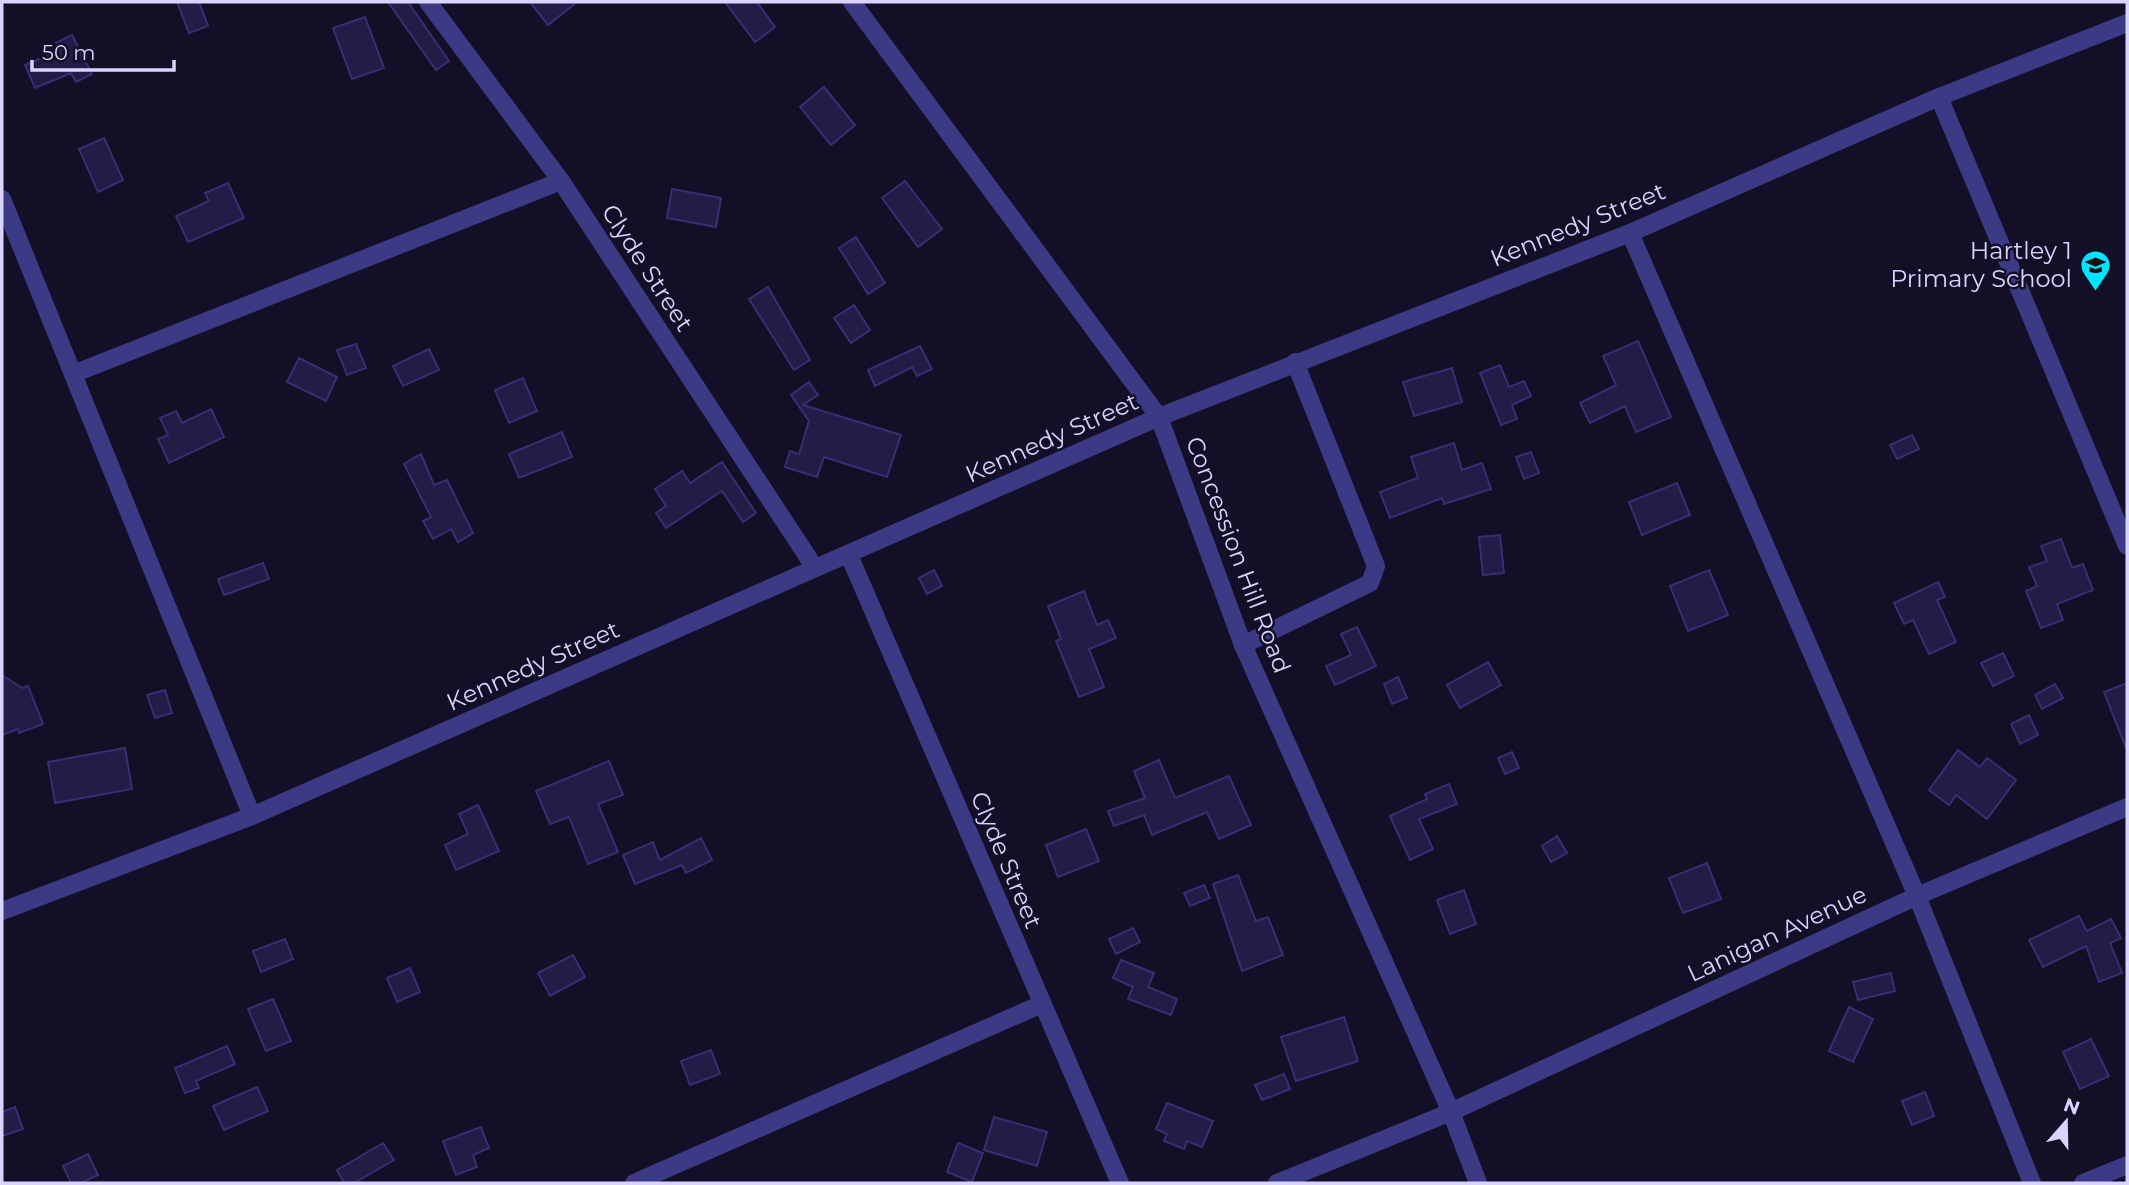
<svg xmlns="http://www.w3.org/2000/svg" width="2129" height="1185" font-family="Montserrat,sans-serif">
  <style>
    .building { fill: #241b47; stroke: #3b2d73; stroke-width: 2 }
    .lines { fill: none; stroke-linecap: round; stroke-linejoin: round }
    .minor { stroke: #3d3a85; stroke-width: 18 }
    .labels { text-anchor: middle; stroke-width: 5; stroke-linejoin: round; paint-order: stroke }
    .street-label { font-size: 24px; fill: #d9d4ff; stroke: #130f26 }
    .poi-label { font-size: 24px; fill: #d9d4ff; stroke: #130f26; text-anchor: end }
  </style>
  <rect width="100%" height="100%" fill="#130f26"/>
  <g class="building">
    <path d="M177,2H199L208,26L189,33Z"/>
    <path d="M388,2H408L449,61L436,70Z"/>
    <path d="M530,2H577L548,25Z"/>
    <path d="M725,2H757L775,27L755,42Z"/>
    <path d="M365,17L384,68L352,79L333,28Z"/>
    <path d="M72,35L92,74L76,82L71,73L35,88L25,65L60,50L56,43Z"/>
    <path d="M824,87L855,125L831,145L800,107Z"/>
    <path d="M104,138L123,180L98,192L79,149Z"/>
    <path d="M905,181L942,229L918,247L882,198Z"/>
    <path d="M228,183L244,218L188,242L176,216L209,201L205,193Z"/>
    <path d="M672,189L721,198L716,227L667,218Z"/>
    <path d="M856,237L885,283L868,294L839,248Z"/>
    <path d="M768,287L810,360L794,370L749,299Z"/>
    <path d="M854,305L870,330L851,343L834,318Z"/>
    <path d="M1638,341L1671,417L1636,432L1625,406L1590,423L1580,403L1616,385L1603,356Z"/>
    <path d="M356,344L366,368L347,375L337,350Z"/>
    <path d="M920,346L932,369L917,376L912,367L875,386L868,370Z"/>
    <path d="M429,349L439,370L403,386L393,366Z"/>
    <path d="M299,358L337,377L326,401L287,382Z"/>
    <path d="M1500,365L1509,387L1524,381L1531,396L1512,405L1517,419L1501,425L1480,373Z"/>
    <path d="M1452,368L1462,402L1414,416L1403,382Z"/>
    <path d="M523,378L537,411L509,423L495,390Z"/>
    <path d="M809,382L818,395L803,405L901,435L887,477L824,457L817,477L785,467L790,451L799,454L809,421L791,395Z"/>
    <path d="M211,409L224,437L169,463L158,439L168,435L160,418L176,411L182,423Z"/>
    <path d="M562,432L572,457L519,478L509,454Z"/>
    <path d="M1912,435L1919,449L1897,459L1890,445Z"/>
    <path d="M1454,443L1462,470L1482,463L1491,489L1444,504L1442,498L1390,518L1380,492L1418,478L1411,457Z"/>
    <path d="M1531,452L1539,473L1524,479L1516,457Z"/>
    <path d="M421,454L434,485L447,480L473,533L458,542L451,529L433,539L423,521L431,517L404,464Z"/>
    <path d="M722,462L756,513L743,522L722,491L666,528L656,513L666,506L655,489L682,471L690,483Z"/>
    <path d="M1677,483L1690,515L1642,535L1629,502Z"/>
    <path d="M1500,535L1504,573L1483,575L1479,537Z"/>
    <path d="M2061,539L2072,568L2083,564L2093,590L2057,604L2063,620L2041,628L2026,591L2037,586L2029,567L2047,561L2041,546Z"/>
    <path d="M263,563L269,579L224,595L218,579Z"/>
    <path d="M934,570L942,586L927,594L919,578Z"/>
    <path d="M1709,570L1728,615L1688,631L1670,586Z"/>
    <path d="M1938,582L1945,597L1937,600L1956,642L1929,654L1913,620L1904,624L1894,603Z"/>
    <path d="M1084,591L1097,625L1108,620L1116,638L1089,649L1104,687L1079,697L1056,641L1061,639L1048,606Z"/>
    <path d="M1357,627L1376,666L1335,685L1326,666L1351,655L1341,634Z"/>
    <path d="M2003,653L2014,676L1993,686L1981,663Z"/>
    <path d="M1488,662L1501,685L1460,708L1447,685Z"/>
    <path d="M2,675L22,688L28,686L43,724L19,733L18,729L2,735Z"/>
    <path d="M1398,677L1407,698L1392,704L1384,684Z"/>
    <path d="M2127,683V748H2126L2104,692Z"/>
    <path d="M2055,684L2063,698L2042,709L2035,695Z"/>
    <path d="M165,690L172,713L155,718L147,695Z"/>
    <path d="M2029,715L2038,735L2020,744L2011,724Z"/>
    <path d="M125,748L132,789L55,803L48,762Z"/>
    <path d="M1958,750L1980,767L1987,758L2016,780L1987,819L1956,795L1949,805L1929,790Z"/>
    <path d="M1512,752L1519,768L1505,774L1498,758Z"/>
    <path d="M1159,760L1175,798L1229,776L1251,825L1219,839L1207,812L1152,835L1144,815L1114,826L1108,811L1145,798L1134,771Z"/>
    <path d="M609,761L623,795L598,804L618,852L588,864L569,817L550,824L536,791Z"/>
    <path d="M1449,784L1457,804L1419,819L1433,849L1410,860L1390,816L1427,799L1425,794Z"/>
    <path d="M478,805L499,851L456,870L445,845L468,834L459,814Z"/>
    <path d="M1086,829L1099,861L1058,877L1046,845Z"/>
    <path d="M1557,836L1567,853L1551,862L1542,846Z"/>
    <path d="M701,838L712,860L686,873L682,865L635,884L623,855L653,842L660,860Z"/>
    <path d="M1707,863L1721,899L1683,913L1669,878Z"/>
    <path d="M1238,875L1256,921L1268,917L1283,955L1242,971L1213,884Z"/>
    <path d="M1204,885L1210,898L1190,906L1184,893Z"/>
    <path d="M1464,890L1476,924L1450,934L1437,900Z"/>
    <path d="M2079,916L2087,931L2111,919L2121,938L2110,943L2122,973L2099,982L2086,946L2043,967L2029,940Z"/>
    <path d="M1133,928L1140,942L1116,954L1109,939Z"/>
    <path d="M285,939L293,959L261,972L253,951Z"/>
    <path d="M573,955L585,977L550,996L538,973Z"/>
    <path d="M1121,960L1154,973L1148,987L1177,999L1171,1015L1128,999L1133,987L1113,978Z"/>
    <path d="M410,968L420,992L397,1002L387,978Z"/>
    <path d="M1891,973L1895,991L1858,1000L1853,982Z"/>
    <path d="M273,999L291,1041L266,1051L248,1009Z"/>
    <path d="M1849,1007L1873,1019L1853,1062L1829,1051Z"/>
    <path d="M1344,1017L1358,1061L1296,1081L1281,1037Z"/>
    <path d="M2091,1039L2109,1076L2080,1089L2063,1052Z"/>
    <path d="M227,1046L235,1064L196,1081L199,1088L185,1093L175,1068Z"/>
    <path d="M711,1050L720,1074L690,1085L681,1061Z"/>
    <path d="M1284,1074L1290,1089L1262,1100L1255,1085Z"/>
    <path d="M257,1087L268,1111L224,1130L213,1106Z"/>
    <path d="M1925,1092L1934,1116L1912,1125L1902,1101Z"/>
    <path d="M1167,1103L1213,1121L1202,1147L1187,1141L1184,1149L1164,1141L1167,1134L1156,1129Z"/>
    <path d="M15,1107L23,1129L2,1136V1112Z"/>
    <path d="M994,1117L1047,1132L1037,1166L984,1150Z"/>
    <path d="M481,1127L489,1148L473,1155L477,1167L456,1175L443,1141Z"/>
    <path d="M383,1143L394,1160L354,1183H344L337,1170Z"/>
    <path d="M958,1143L983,1153L972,1182L947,1172Z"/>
    <path d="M88,1154L98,1175L81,1183H71L63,1166Z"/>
  </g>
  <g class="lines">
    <g class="minor">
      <path d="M428,2L561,181L815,568"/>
      <path d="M852,2L1159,417L1243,645L1451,1112L1478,1183"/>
      <path d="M1939,97L2127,546"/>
      <path d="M2,199L252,816"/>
      <path d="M1630,233L1917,896L2032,1183"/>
      <path d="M73,374L561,181"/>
      <path d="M849,555L1120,1183"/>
      <path d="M1243,645L1370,583L1376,566L1295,362"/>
      <path d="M2,911L252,816L1159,417L1630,233L1939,97L2127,23"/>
      <path d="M634,1183L1042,1004"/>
      <path d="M1277,1183L1451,1112L1917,896L2127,807"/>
      <path d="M2083,1183L2127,1165"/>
    </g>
  </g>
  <defs>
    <symbol id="school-pin" viewBox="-11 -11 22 30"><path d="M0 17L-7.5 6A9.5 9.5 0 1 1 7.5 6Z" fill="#00e5ff" stroke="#130f26"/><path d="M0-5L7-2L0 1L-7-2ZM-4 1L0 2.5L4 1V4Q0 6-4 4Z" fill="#111"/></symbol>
  </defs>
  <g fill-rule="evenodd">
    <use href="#school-pin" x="2078" y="248" width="35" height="47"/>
  </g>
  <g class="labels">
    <g class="street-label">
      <text transform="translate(1578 225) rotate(-22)" y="8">Kennedy Street</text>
      <text transform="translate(647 268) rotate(57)" y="8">Clyde Street</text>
      <text transform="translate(1052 438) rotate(-24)" y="8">Kennedy Street</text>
      <text transform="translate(1238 555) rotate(69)" y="8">Concession Hill Road</text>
      <text transform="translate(533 666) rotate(-24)" y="8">Kennedy Street</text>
      <text transform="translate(1006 860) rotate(67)" y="8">Clyde Street</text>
      <text transform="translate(1777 934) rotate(-25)" y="8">Lanigan Avenue</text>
    </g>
    <g class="poi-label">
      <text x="2072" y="259">Hartley 1<tspan x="2072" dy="28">Primary School</tspan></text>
    </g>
  </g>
  <rect width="2129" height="1185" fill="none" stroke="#d9d4ff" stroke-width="7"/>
  <g transform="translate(2066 1122) rotate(20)" stroke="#130f26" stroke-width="5" paint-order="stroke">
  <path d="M0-5L12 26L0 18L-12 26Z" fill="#d9d4ff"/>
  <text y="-10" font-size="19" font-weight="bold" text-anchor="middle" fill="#d9d4ff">N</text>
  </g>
  <path d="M32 60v10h142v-10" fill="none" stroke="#d9d4ff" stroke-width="3.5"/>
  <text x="42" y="60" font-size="21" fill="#d9d4ff" stroke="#130f26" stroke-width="5" paint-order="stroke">50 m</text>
</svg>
